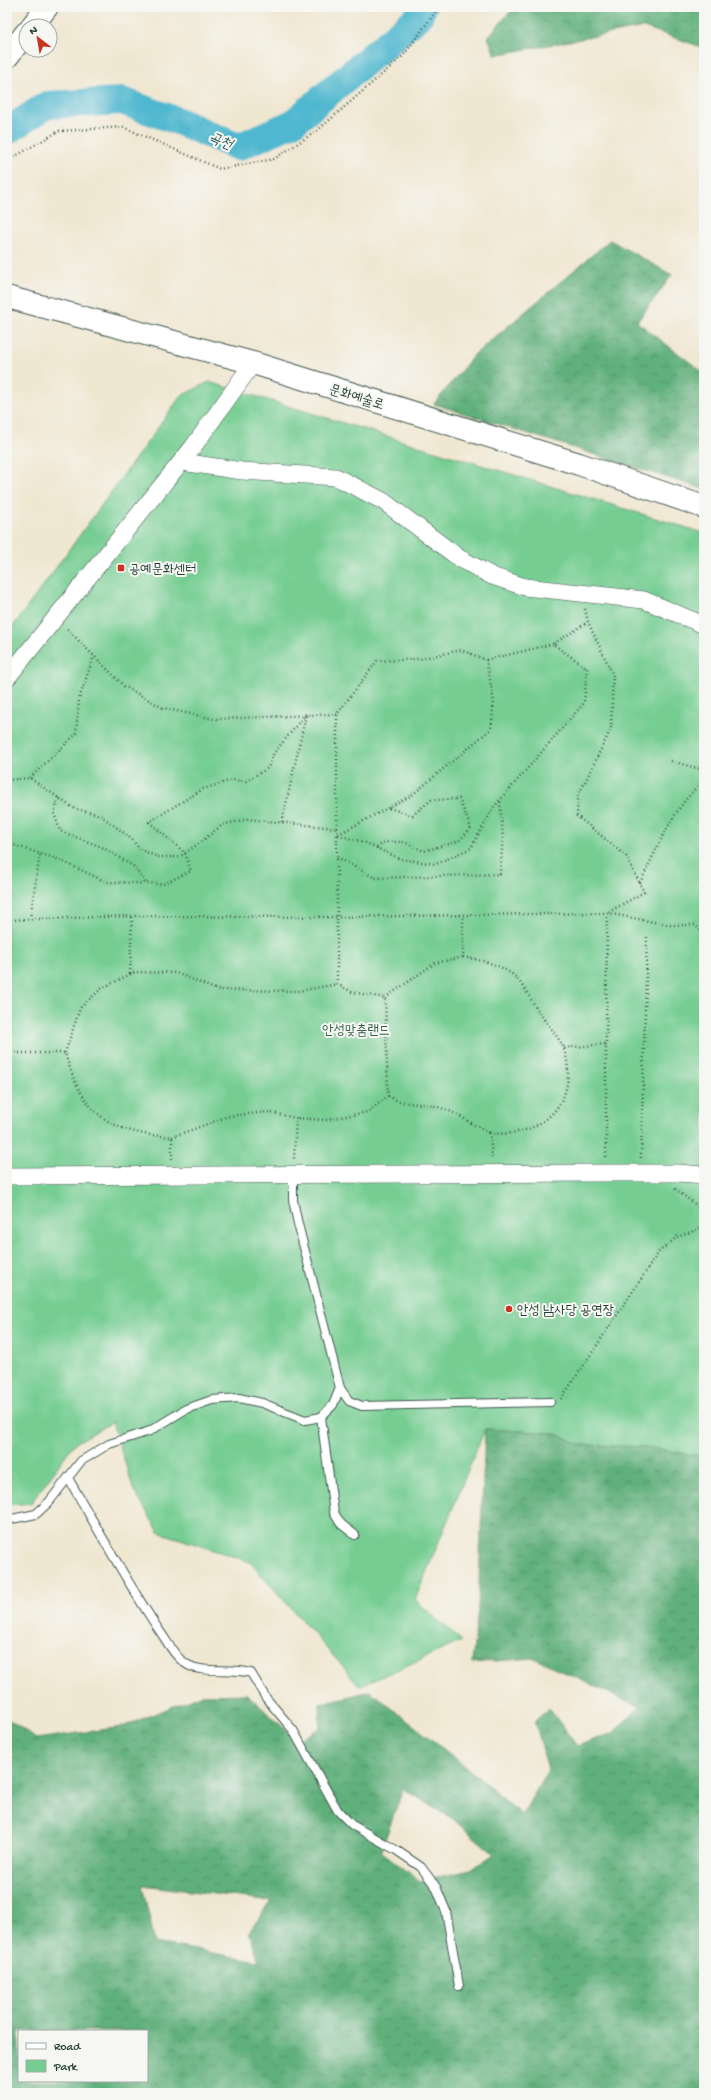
<svg xmlns="http://www.w3.org/2000/svg" width="711" height="2100" font-family="'Gochi Hand','Poor Story',sans-serif">
  <style>
    .green { fill: #75cd92; stroke: #4a8563 }
    .forest { fill: url(#forest-crowns); stroke: #407658; fill-rule: evenodd }
    .lines { fill: none; stroke-linecap: round; stroke-linejoin: round }
    .river { stroke: #50b7cf; stroke-width: 28 }
    .lane-casing { stroke: #3e564c; stroke-width: 10 }
    .street-casing { stroke: #3e564c; stroke-width: 18 }
    .secondary-casing { stroke: #3e564c; stroke-width: 24 }
    .path { stroke: #3e564c; stroke-width: 2.5; stroke-dasharray: 1 3; stroke-linecap: butt }
    .lane { stroke: #fff; stroke-width: 8 }
    .street { stroke: #fff; stroke-width: 17 }
    .secondary { stroke: #fff; stroke-width: 22 }
    .poi-dot { fill: #c8321e; stroke: #f6f6f2; stroke-width: 1.5 }
    .labels { text-anchor: middle; stroke-width: 4; stroke-linejoin: round; paint-order: stroke }
    .street-label { font-size: 14px; fill: #1f3d34; stroke: #f6f6f2 }
    .poi-label { font-size: 14px; fill: #1f3d34; stroke: #f6f6f2; text-anchor: start }
    .park-label { font-size: 14px; fill: #34614c; stroke: #f6f6f2 }
    .water-label { font-size: 15px; font-style: italic; fill: #2b5c5b; stroke: #f6f6f2 }
  </style>
  <defs>
    <pattern id="forest-crowns" width="20" height="18" patternUnits="userSpaceOnUse"><rect width="20" height="18" fill="#60b07c"/><path d="M2 6a3 3 0 1 1 6 0M12 15a3 3 0 1 1 6 0" fill="none" stroke="#4f9066"/></pattern>
  </defs>
  <rect width="100%" height="100%" fill="#f6f6f2"/>
  <filter id="ink" filterUnits="userSpaceOnUse"><feTurbulence type="fractalNoise" baseFrequency=".025" numOctaves="2"/><feDisplacementMap in="SourceGraphic" scale="8" xChannelSelector="R" yChannelSelector="G"/><feConvolveMatrix kernelMatrix="1 2 1 2 8 2 1 2 1" color-interpolation-filters="sRGB"/></filter>
  <filter id="wash" filterUnits="userSpaceOnUse"><feTurbulence type="fractalNoise" baseFrequency=".012" numOctaves="4" result="noise"/><feDisplacementMap in="SourceGraphic" scale="16" xChannelSelector="R" yChannelSelector="G"/><feGaussianBlur stdDeviation="0.9" result="paint"/><feColorMatrix in="noise" values="0 0 0 0 0 0 0 0 0 0 0 0 0 0 0 0 0 1.4 0 .05"/><feComposite in="paint" operator="in"/></filter>
  <g filter="url(#wash)">
    <rect width="100%" height="100%" fill="#f0e7d1"/>
    <path class="green" d="M209,382L704,533V1457L646,1447L582,1445L554,1433L485,1429L415,1600L462,1641L360,1686L250,1562L159,1532L134,1491L112,1422L74,1444L31,1503L7,1505V635L181,396Z"/>
    <g class="forest">
      <path d="M514,7H704V48L644,27L495,55L488,37Z"/>
      <path d="M610,240L672,275L637,322L704,373V489L434,404L474,355Z"/>
      <path d="M485,1429L554,1433L582,1445L646,1447L704,1457V2093H7V1718L36,1739L122,1727L201,1695L247,1694L298,1741L320,1728L319,1704L370,1691L465,1766L522,1815L548,1770L535,1721L549,1708L577,1746L613,1733L639,1707L534,1658L472,1663L478,1608ZM403,1789L448,1815L494,1854L471,1870L420,1881L381,1851ZM142,1885L271,1901L249,1932L259,1961L155,1943ZM19,2031H147V2081H19Z"/>
    </g>
    <g class="lines">
      <path class="river" d="M7,131L47,105L122,101L178,121L238,147L293,123L419,16L423,7"/>
    </g>
  </g>
  <g filter="url(#ink)">
    <g class="lines">
      <defs>
        <g id="lane">
          <path d="M293,1174V1200L298,1224L340,1388L349,1401L362,1406L550,1402"/>
          <path d="M321,1417L334,1513L341,1524L355,1535"/>
          <path d="M68,1478C98,1529 126,1581 159,1630C167,1641 175,1658 188,1665C204,1674 232,1667 251,1673L266,1698L293,1730L338,1811L352,1825L396,1850L421,1867L436,1887L446,1911L459,1986"/>
          <path d="M7,1520L36,1514L49,1502L81,1461L109,1444L150,1431L186,1409L212,1400L239,1398L262,1403L305,1420L321,1417L333,1405L340,1388"/>
        </g>
        <g id="street">
          <path d="M182,462L242,471L336,477L383,501L459,558L492,576L525,587L644,600L704,625"/>
          <path d="M7,678L193,447L253,363"/>
          <path d="M7,1176L606,1173H678L704,1175"/>
        </g>
        <g id="secondary">
          <path d="M32,26L47,7"/>
          <path d="M7,57L26,33"/>
          <path d="M7,297L253,363L579,464L704,507"/>
        </g>
      </defs>
      <use href="#lane" class="lane-casing"/>
      <use href="#street" class="street-casing"/>
      <use href="#secondary" class="secondary-casing"/>
      <g class="path">
        <path d="M7,161L59,131L123,127L220,169L274,159L318,130L403,56L439,7"/>
        <path d="M585,609L588,622L613,675L611,729L578,796L577,816L626,856L644,892L607,913"/>
        <path d="M67,629L124,686L163,708L214,719L337,714"/>
        <path d="M486,660L553,644"/>
        <path d="M671,761L704,770"/>
        <path d="M30,778L76,734L79,699L94,656"/>
        <path d="M7,780L30,778L73,808L100,815L128,836L141,850L158,857H179L201,842L222,825L247,819L337,828"/>
        <path d="M59,798L54,813L60,831L102,847L133,866L147,884"/>
        <path d="M282,822L306,715"/>
        <path d="M338,835L366,843L400,859L436,864L471,848L494,807L584,703L587,668L553,644L588,622"/>
        <path d="M7,843L57,859L107,882L163,884L191,871L185,853L149,822L203,789L232,780L246,781L268,768L274,753L306,714"/>
        <path d="M377,848L384,842H404L424,851L459,841L471,828L459,799L431,800L413,815L388,808"/>
        <path d="M337,857L375,878L500,874L503,838L500,800"/>
        <path d="M640,883C656,850 675,804 704,781"/>
        <path d="M607,913L670,925H695L704,934"/>
        <path d="M30,919L40,853"/>
        <path d="M7,920L132,916L336,917L607,913L606,1044L563,1048"/>
        <path d="M463,957C480,960 495,963 509,972C522,980 530,999 538,1011C545,1022 560,1038 564,1049C581,1101 542,1139 490,1133L492,1159"/>
        <path d="M130,974L132,916"/>
        <path d="M337,984V714L377,661L419,659L461,650L486,660L494,701L491,729L412,795L337,835"/>
        <path d="M385,998L435,963L463,957V916"/>
        <path d="M606,1044V1157"/>
        <path d="M7,1053H65C83,1115 109,1133 172,1137V1160"/>
        <path d="M65,1053L80,1008L102,988L135,972L177,973L217,990L299,991L337,984L352,992L385,998L388,1096L368,1112L326,1120L296,1118"/>
        <path d="M388,1096C406,1107 422,1101 441,1108C459,1113 473,1126 490,1133"/>
        <path d="M172,1137L229,1116L268,1112L296,1118L294,1159"/>
        <path d="M641,1158L647,936"/>
        <path d="M675,1189L704,1211"/>
        <path d="M561,1399L659,1252L677,1237L704,1227"/>
      </g>
      <use href="#lane" class="lane"/>
      <use href="#street" class="street"/>
      <use href="#secondary" class="secondary"/>
    </g>
  </g>
  <g class="poi-dot">
    <rect x="117" y="564" width="8" height="8" rx="2"/>
    <circle cx="509" cy="1309" r="4"/>
  </g>
  <g class="labels">
    <g class="street-label">
      <text transform="translate(357 396) rotate(17)" y="5">문화예술로</text>
    </g>
    <g class="poi-label">
      <text x="129" y="573">공예문화센터</text>
      <text x="517" y="1314">안성 남사당 공연장</text>
    </g>
    <g class="park-label">
      <text x="356" y="1034">안성맞춤랜드</text>
    </g>
    <g class="water-label">
      <text transform="translate(221 140) rotate(23)" y="5">곡천</text>
    </g>
  </g>
  <rect width="711" height="2100" fill="none" stroke="#f6f6f2" stroke-width="24"/>
  <rect x="18" y="2030" width="130" height="52" fill="#f6f6f2" stroke="#a0aca6"/>
  <rect x="26" y="2043" width="20" height="6" fill="#ffffff" stroke="#a0aca6"/>
  <text x="54" y="2050" font-size="12" fill="#1f3d34">Road</text>
  <rect x="26" y="2060" width="20" height="12" fill="#75cd92" stroke="#a0aca6"/>
  <text x="54" y="2070" font-size="12" fill="#1f3d34">Park</text>
  <g transform="translate(38 38) rotate(329)"><circle r="19" fill="#f6f6f2" stroke="#a0aca6"/>
  <path d="M0-3L7 15L0 10L-7 15Z" fill="#c8321e"/>
  <text y="-6" font-size="11" font-weight="bold" text-anchor="middle" fill="#1f3d34">N</text>
  </g>
</svg>
